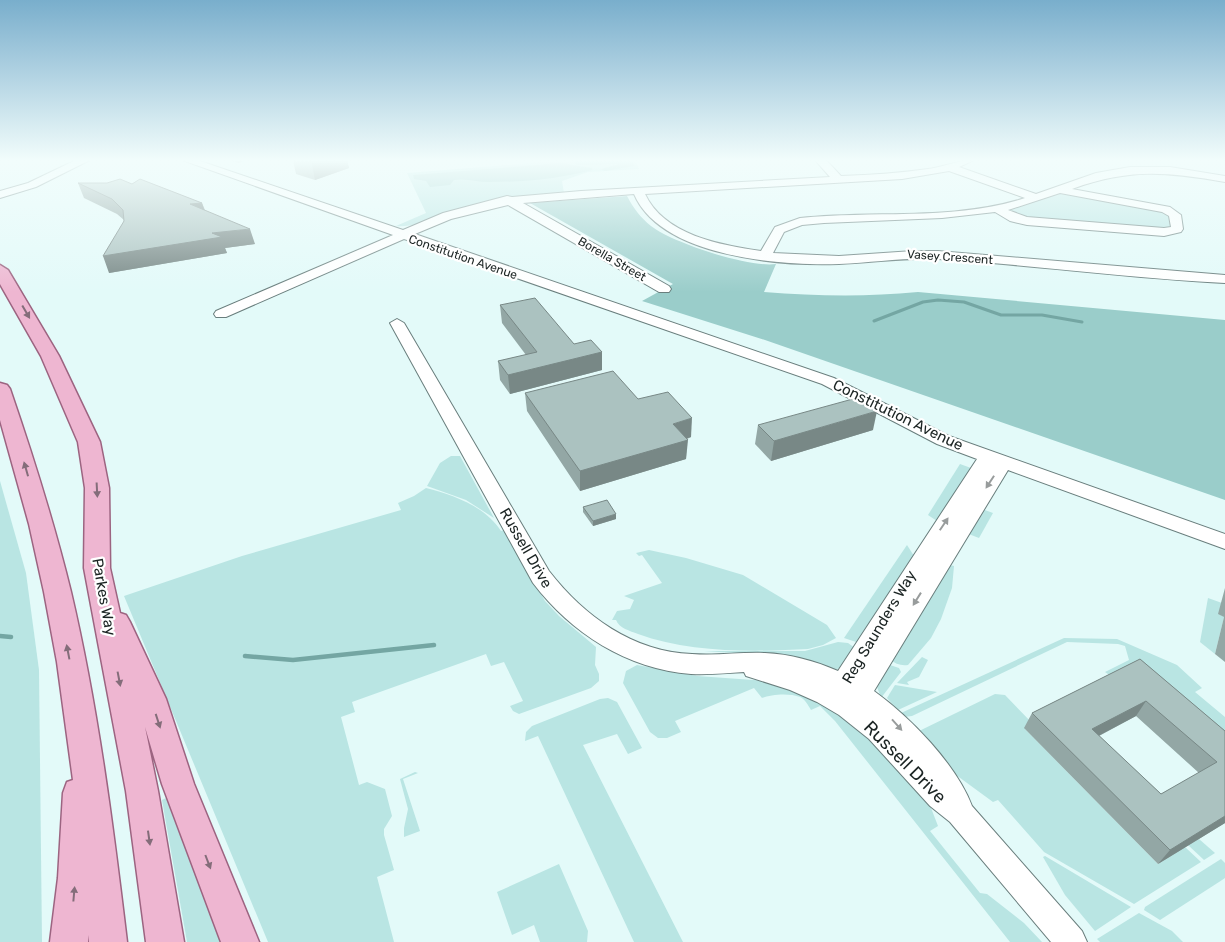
<svg xmlns="http://www.w3.org/2000/svg" width="1225" height="942" font-family="Rubik,sans-serif">
  <style>
    .green { fill: #b9e5e3 }
    .forest { fill: #9acdca }
    .lines { fill: none; stroke-linecap: round; stroke-linejoin: round }
    .stream-far1 { stroke: #74a6a3; stroke-width: 3 }
    .stream { stroke: #74a6a3; stroke-width: 4.5 }
    .minor-casing { stroke: #697e7d; stroke-width: 2 }
    .major-casing { stroke: #9c6481; stroke-width: 3 }
    .minor { fill: #fff; fill-rule: evenodd }
    .major { fill: #eeb6d1; fill-rule: evenodd }
    .wall { fill: #93a7a5; fill-rule: evenodd }
    .shaded-wall { fill: #788886 }
    .building { fill: #abc2c0; stroke: #788886; fill-rule: evenodd }
    .oneway { fill: #846d7a }
    .oneway2 { fill: #989c9c }
    .labels { text-anchor: middle; stroke-width: 4.5; stroke-linejoin: round; paint-order: stroke }
    .far-street-label { font-size: 12px; fill: #1b2423; stroke: #fff }
    .street-label { font-size: 15px; fill: #1b2423; stroke: #fff }
    .near-street-label { font-size: 18px; fill: #1b2423; stroke: #fff }
  </style>
  <rect width="100%" height="100%" fill="#e3faf9"/>
  <g class="green">
    <path d="M569,160H635L639,169L588,172L562,181L564,193C535,195 506,196 479,203C455,209 418,229 396,226L426,213L407,173Z"/>
    <path d="M1055,194H1067L1169,213L1172,229L1027,220L1008,211Z"/>
    <path d="M451,456H460L494,518L466,500L427,486L440,463Z"/>
    <path d="M960,464L971,468L937,521L928,515Z"/>
    <path d="M0,481L26,573L39,670L42,942H0Z"/>
    <path d="M426,488C453,495 485,506 501,531L504,530L545,601L559,616L596,647L595,665L599,674V681L591,688L519,714L513,711L510,706L523,701L504,662L491,666L486,654L352,702L355,712L341,717L359,785L367,782L385,789L392,816L384,829V835L394,870L377,877L394,942H268L124,596L242,556L401,510L398,503L414,496Z"/>
    <path d="M982,509L993,513L979,538L966,533Z"/>
    <path d="M907,545L914,556L859,643L844,638Z"/>
    <path d="M649,550L686,558L743,575L827,625L836,638L823,645L808,649C754,652 689,653 638,634C630,631 619,628 616,620H612L617,611L630,609L634,600L624,596L662,583L642,555L639,556L636,553Z"/>
    <path d="M950,565L954,566L952,588L941,619L931,638L908,665C901,666 895,664 890,659Z"/>
    <path d="M1208,598L1222,603L1219,614L1224,617L1215,654L1200,642Z"/>
    <path d="M1064,638L1117,639L1177,665L1202,688L1195,692L1225,717V756L1105,672L1129,660L1125,646L1118,644L1067,642L912,716L904,717L901,713Z"/>
    <path d="M838,642L848,643L855,648L841,668L832,670L765,655L704,651H805Z"/>
    <path d="M922,657L928,660L919,677L907,682L909,685L897,683Z"/>
    <path d="M887,664L899,668L901,672L881,698L876,684Z"/>
    <path d="M637,665L697,676L767,681L793,688L853,719L926,795L938,826L930,831L980,893L987,894L1024,923L1042,942H1010L835,721L820,706L811,710C808,705 805,699 800,697C790,693 772,694 762,698L754,688L675,721L681,732L667,738H658L650,732L623,683L626,671Z"/>
    <path d="M895,685L937,692L898,710L887,698Z"/>
    <path d="M995,694L1005,695L1033,724L1025,729L1158,864L1185,847L1201,862L1134,904L1044,852L998,800L993,802L952,772L917,732Z"/>
    <path d="M608,698L617,702L642,748L628,754L617,734L583,745L683,942H634L538,736L525,741L526,732L532,726L600,699Z"/>
    <path d="M415,772L418,773L403,779L420,831L404,837V828L408,809L400,779Z"/>
    <path d="M170,796L224,942H187L162,800Z"/>
    <path d="M1199,839L1215,853L1204,860L1188,845Z"/>
    <path d="M1045,856L1131,907L1095,931L1065,895L1043,857Z"/>
    <path d="M1221,859L1225,863V878L1219,882L1160,920L1144,910L1145,907Z"/>
    <path d="M559,864L588,931L587,942H540L534,925L512,935L497,892Z"/>
    <path d="M1139,913L1172,931L1183,942H1100L1097,939Z"/>
  </g>
  <g class="forest">
    <path d="M573,160H632L634,166L605,171L601,169L619,164L577,165Z"/>
    <path d="M561,163L592,168V170C559,179 523,182 488,182C476,182 467,178 454,180L450,185L430,187L426,181L414,179L413,175Z"/>
    <path d="M627,196C634,209 640,217 651,226C673,243 749,268 776,264L764,292C816,296 866,297 918,292L1225,320V500L765,340L642,301L673,284L530,203Z"/>
  </g>
  <g class="lines">
    <path class="stream-far1" d="M874,321L923,302L938,300L964,302L1001,315H1042L1082,322"/>
    <g class="stream">
      <path d="M0,636L11,637"/>
      <path d="M245,656L293,660L434,645"/>
    </g>
    <defs>
      <g id="minor">
        <path d="M76,160H90L36,187L0,198V191L28,183Z"/>
        <path d="M182,160H197L403,230L443,213L507,196L512,197L581,191L830,177L815,160H826L841,176C870,175 899,173 928,169C944,167 958,160 974,160L959,167L1036,194L1096,173L1130,167H1170L1225,176V182C1166,172 1130,168 1072,189L1170,207L1181,215L1183,229L1181,232L1164,236L1027,225L1010,221L995,212L942,218L824,223L802,225L784,232L773,253L839,256L913,251H938L1225,275V283C1129,278 1034,265 938,259C905,257 872,263 839,264C780,266 661,257 634,194L523,203L669,286L671,289L669,292H659L508,205L451,219L415,234L834,378L949,436L1225,534V549L1008,470L874,691C910,717 956,764 972,806L1082,931L1087,942H1051L950,822L930,806L869,739L839,715L817,702L790,690L746,676L744,672C727,673 709,675 691,674C627,669 571,633 533,583L390,323L397,319L404,323L549,571C584,616 633,652 692,654C716,656 740,652 765,653C790,654 815,661 838,671L977,459L937,444L822,384L404,239L226,317H216L214,314L216,311L393,235ZM949,171L1025,198C954,221 874,210 800,218L775,227L761,251C720,245 664,235 645,194L902,179ZM1060,193L1162,212L1169,216L1171,227L1164,228L1027,217L1008,210Z"/>
      </g>
      <g id="major">
        <path d="M0,265L8,270L59,356L100,442L109,488L110,568L120,613L126,615L130,622L166,699L194,784L259,942H221L162,784L145,727L158,791L184,942H146L126,791L84,568L85,488L78,442L41,356L0,284Z"/>
        <path d="M0,383L7,385L10,389C33,456 54,523 71,592C98,707 113,825 127,942H89V935L88,942H50L58,878L63,793L67,782L73,780L57,662L44,592L29,524L0,420Z"/>
      </g>
    </defs>
    <use href="#minor" class="minor-casing"/>
    <use href="#major" class="major-casing"/>
    <use href="#minor" class="minor"/>
    <use href="#major" class="major"/>
  </g>
  <g class="wall">
    <path d="M228,160H248L238,163Z"/>
    <path d="M293,160H347L349,168L315,180L296,174Z"/>
    <path d="M78,183L132,184L202,203L205,210L255,244L225,248L227,253L109,273L124,220L117,214L84,198Z"/>
    <path d="M500,305L574,344L602,352V370L510,394L500,380L498,361L526,355L502,323Z"/>
    <path d="M525,393L691,437L687,439L686,459L580,491L527,411Z"/>
    <path d="M758,425L873,430L771,461L755,444Z"/>
    <path d="M583,507L616,519L593,526L583,512Z"/>
    <path d="M1225,588V662L1215,654L1224,617L1218,614Z"/>
    <path d="M1140,659L1225,731V823L1158,864L1024,728L1032,713ZM1136,716L1199,773L1161,794L1099,736Z"/>
  </g>
  <g class="shaded-wall">
    <path d="M238,160H248L238,163Z"/>
    <path d="M311,160H347L349,168L315,180Z"/>
    <path d="M202,203L207,218L190,204Z"/>
    <path d="M250,229L255,244L225,248L227,253L109,273L103,256L212,233Z"/>
    <path d="M602,352V370L510,394L508,375Z"/>
    <path d="M877,411L873,430L771,461L774,441Z"/>
    <path d="M692,418L691,437L672,443L673,424Z"/>
    <path d="M688,440L686,459L580,491V471Z"/>
    <path d="M616,514V519L593,526V521Z"/>
    <path d="M1146,701L1136,716L1083,744L1092,729Z"/>
    <path d="M1225,816V823L1158,864L1170,850Z"/>
  </g>
  <g class="building">
    <path d="M120,179L132,184L140,179L202,203L190,204L250,229L212,233L222,237L103,256L124,221L123,210L112,199L78,183H107Z"/>
    <path d="M535,298L574,344L591,340L602,352L508,375L498,361L537,352L500,305Z"/>
    <path d="M613,371L638,399L668,392L692,418L673,424L688,440L580,471L525,393Z"/>
    <path d="M860,397L877,411L774,441L758,425Z"/>
    <path d="M607,500L616,514L593,521L583,507Z"/>
    <path d="M1140,659L1225,731V816L1170,850L1032,713ZM1146,701L1217,762L1161,794L1092,729Z"/>
  </g>
  <defs><path id="oneway-solid" d="M-6-.8H1V-3.2L6.5 0L1 3.2V.8H-6Z" transform="scale(1.25)"/></defs>
  <g class="oneway">
    <use href="#oneway-solid" transform="translate(26 312) rotate(60)"/>
    <use href="#oneway-solid" transform="translate(26 469) rotate(-106)"/>
    <use href="#oneway-solid" transform="translate(97 490) rotate(87)"/>
    <use href="#oneway-solid" transform="translate(68 652) rotate(-101)"/>
    <use href="#oneway-solid" transform="translate(119 679) rotate(79)"/>
    <use href="#oneway-solid" transform="translate(158 721) rotate(72)"/>
    <use href="#oneway-solid" transform="translate(149 838) rotate(82)"/>
    <use href="#oneway-solid" transform="translate(208 862) rotate(69)"/>
    <use href="#oneway-solid" transform="translate(74 894) rotate(-85)"/>
  </g>
  <g class="oneway2">
    <use href="#oneway-solid" transform="translate(990 482) rotate(123)"/>
    <use href="#oneway-solid" transform="translate(944 524) rotate(-56)"/>
    <use href="#oneway-solid" transform="translate(917 599) rotate(122)"/>
    <use href="#oneway-solid" transform="translate(897 725) rotate(48)"/>
  </g>
  <linearGradient id="sky" x2="0" y2="1"><stop stop-color="#79aecc"/><stop offset="0.55" stop-color="#f2fdfc"/><stop offset="1" stop-color="#f2fdfc" stop-opacity="0"/></linearGradient>
  <rect width="1225" height="292" fill="url(#sky)"/>
  <g class="labels">
    <g class="far-street-label">
      <text transform="translate(463 257) rotate(19)" y="4">Constitution Avenue</text>
      <text transform="translate(950 257) rotate(4)" y="4">Vasey Crescent</text>
      <text transform="translate(612 259) rotate(30)" y="4">Borella Street</text>
    </g>
    <g class="street-label">
      <text transform="translate(898 415) rotate(26)" y="5">Constitution Avenue</text>
      <text transform="translate(526 548) rotate(60)" y="5">Russell Drive</text>
      <text transform="translate(104 597) rotate(80)" y="5">Parkes Way</text>
      <text transform="translate(879 627) rotate(-59)" y="5">Reg Saunders Way</text>
    </g>
    <g class="near-street-label">
      <text transform="translate(905 762) rotate(45)" y="6">Russell Drive</text>
    </g>
  </g>
</svg>
